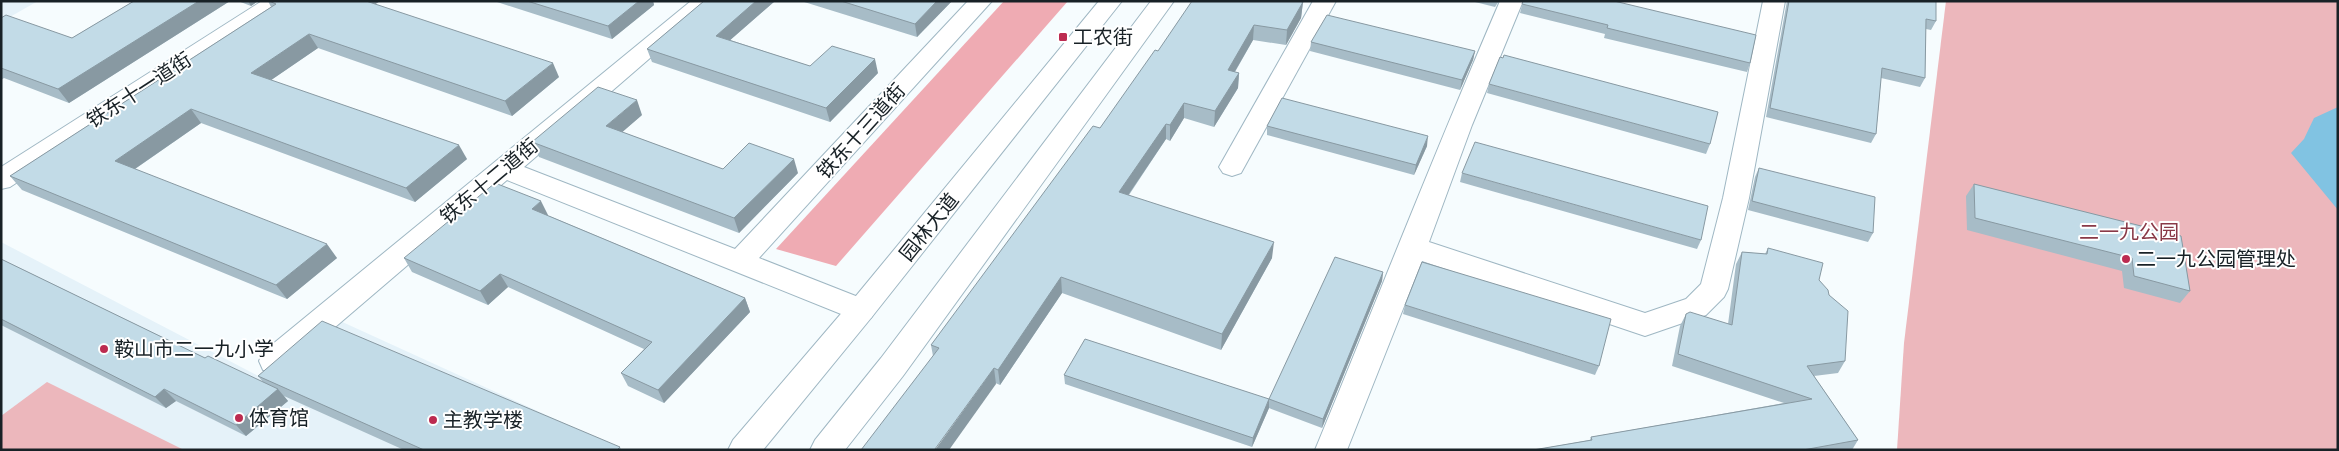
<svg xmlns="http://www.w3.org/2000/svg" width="2339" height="451" font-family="Jost,'Noto Sans SC',sans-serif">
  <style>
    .built { fill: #e5f2f9 }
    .green { fill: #ecb7bc }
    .forest { fill: #efabb3 }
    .water { fill: #81c3e2 }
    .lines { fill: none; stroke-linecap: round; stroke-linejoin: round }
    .minor-casing { stroke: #9fb7c3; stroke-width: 2 }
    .primary-casing { stroke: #9fb7c3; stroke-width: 2 }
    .minor { fill: #fff; fill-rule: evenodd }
    .primary { fill: #fff; fill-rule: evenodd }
    .wall { fill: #a7bcc7 }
    .shaded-wall { fill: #8899a2 }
    .building { fill: #c2dbe7; stroke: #8899a2 }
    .poi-dot { fill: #bc2b50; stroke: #fff; stroke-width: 2 }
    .labels { text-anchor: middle; stroke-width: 4; stroke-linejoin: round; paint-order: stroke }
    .poi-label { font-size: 20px; fill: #182126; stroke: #fff; text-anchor: start }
    .street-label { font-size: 20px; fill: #182126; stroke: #fff }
    .park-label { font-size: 20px; fill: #893947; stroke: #fff }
  </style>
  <rect width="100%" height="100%" fill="#f6fcfe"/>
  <g class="built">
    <path d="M1,1H38L1,22Z"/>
    <path d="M1,242L264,379L338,320L623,450H1Z"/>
  </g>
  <g class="green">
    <path d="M1946,1H2338V450H1897L1904,343Z"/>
    <path d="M47,382L184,450H1V416Z"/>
  </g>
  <path class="forest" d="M1004,1H1068L836,266L776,249Z"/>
  <path class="water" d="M2338,107V210L2291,153L2304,139L2314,118Z"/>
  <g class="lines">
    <defs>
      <g id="minor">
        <path d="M262,1H289L286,6L10,187L1,189V167Z"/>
        <path d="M691,1H716L524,167L735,249L968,1H992L759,258L871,302L876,310L871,318L861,321L851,318L507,180L285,370L274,373L263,370L259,361L263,352Z"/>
        <path d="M1313,1H1336L1241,173L1232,176L1223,173L1219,167Z"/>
        <path d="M1500,1H1523L1472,125L1429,242L1645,313L1686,299L1701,284L1723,198L1763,1H1785L1749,198L1728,289L1724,297L1706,315L1645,336L1422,261L1347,450H1315C1377,300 1436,149 1500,1Z"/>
      </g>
      <g id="primary">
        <path d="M1099,1H1122L871,318L763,450H728L733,440L851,302Z"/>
        <path d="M1151,1H1174L903,376L845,450H810L815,440L881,358Z"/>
      </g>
    </defs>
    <use href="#minor" class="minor-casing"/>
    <use href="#primary" class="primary-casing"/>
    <use href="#minor" class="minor"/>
    <use href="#primary" class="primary"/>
  </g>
  <g class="wall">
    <path d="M134,1H230L69,103L4,78L1,80V18L72,38Z"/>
    <path d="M238,1H258L251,6Z"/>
    <path d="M268,1H380L375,4L559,77L512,116L318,48L271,80L467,159L415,202L201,123L135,169L337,258L287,299L22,190L10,176L271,7Z"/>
    <path d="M494,1H653L654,5L612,39Z"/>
    <path d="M704,1H775L730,40L810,66L878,73L830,122L652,62L647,49Z"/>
    <path d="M801,1H952L917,37Z"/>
    <path d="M1471,1H1499L1495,7Z"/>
    <path d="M1523,1L1750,63L1747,72L1604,38L1605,34L1520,13Z"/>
    <path d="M1787,1H1936V21L1931,30L1926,29L1925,78L1920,87L1881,78L1876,134L1871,143L1766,117Z"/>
    <path d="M1303,2L1301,18L1286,45L1253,40L1235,72L1239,73L1238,88L1214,127L1184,118L1170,141L1166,139L1129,195L1272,258L1221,350L1062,293L1000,385L933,356L931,345L1100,128L1158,51Z"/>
    <path d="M1311,42L1475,51L1473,60L1460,90L1310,51Z"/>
    <path d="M1489,84L1710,144L1706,154L1487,93Z"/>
    <path d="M642,115L622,132L723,169L798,173L739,233L539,157L532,142Z"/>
    <path d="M1267,126L1427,146L1414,175L1267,135Z"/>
    <path d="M1759,168L1873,233L1868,242L1748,210L1755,177Z"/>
    <path d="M1462,173L1701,240L1697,249L1460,182Z"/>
    <path d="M1974,184L2181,236L2190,291L2180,303L2124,288L2122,271L1967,230L1966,196Z"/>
    <path d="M547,215L745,298L750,312L664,403L628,386L621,373L644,349L508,287L488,305L412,272L404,258L548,215Z"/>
    <path d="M1768,248L1819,280L1829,295L1845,361L1838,373L1814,376L1858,440L1852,450H1533L1590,440L1591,437L1784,403L1672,366L1680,326L1686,314L1728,324L1736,264L1742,252L1765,254Z"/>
    <path d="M1,259L205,358L263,382L258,376L620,447L621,450H404L284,396L288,401L246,436L176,401L166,408L1,325Z"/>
    <path d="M1383,272L1382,281L1322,428L1269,408L1252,447L1065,384L1064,375L1269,399Z"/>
    <path d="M1405,305L1599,366L1595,375L1403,314Z"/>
  </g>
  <g class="shaded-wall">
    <path d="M199,1H230L69,103L58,89Z"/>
    <path d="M248,1H258L251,6Z"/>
    <path d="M358,1H380L364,12Z"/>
    <path d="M639,1H653L654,5L612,39L608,26Z"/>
    <path d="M756,1H775L720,49L716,36Z"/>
    <path d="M937,1H952L917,37L915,24Z"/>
    <path d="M1303,2L1301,18L1286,45L1287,30Z"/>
    <path d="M1254,25L1253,40L1227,85L1228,70Z"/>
    <path d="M309,34L318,48L261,87L251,73Z"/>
    <path d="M1475,51L1473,60L1460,90L1462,80Z"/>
    <path d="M875,59L878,73L830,122L826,108Z"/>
    <path d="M553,63L559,77L512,116L505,101Z"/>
    <path d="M1239,73L1238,88L1214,127L1215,111Z"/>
    <path d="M637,100L642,115L612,141L606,126Z"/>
    <path d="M1184,103V118L1170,141V125Z"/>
    <path d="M191,109L201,123L126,175L115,161Z"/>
    <path d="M1166,124V139L1120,207L1119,192Z"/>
    <path d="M1428,136L1427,146L1414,175L1416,165Z"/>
    <path d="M459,145L467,159L415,202L406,188Z"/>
    <path d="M794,159L798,173L739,233L734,218Z"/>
    <path d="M541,201L548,215L539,223L532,209Z"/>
    <path d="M1274,242L1272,258L1221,350L1222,334Z"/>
    <path d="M327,244L337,258L287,299L276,285Z"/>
    <path d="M1383,272L1382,281L1322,428L1323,419Z"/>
    <path d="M500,274L508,287L488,305L480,291Z"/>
    <path d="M1061,277L1062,293L1000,385L998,370Z"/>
    <path d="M745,298L750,312L664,403L658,390Z"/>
    <path d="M994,368L996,384L949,450H935Z"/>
    <path d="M164,389L176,401L166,408L155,397Z"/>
    <path d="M278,389L288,401L246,436L236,425Z"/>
    <path d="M1269,399V408L1252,447L1253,438Z"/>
  </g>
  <g class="building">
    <path d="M134,1H199L58,89L1,68V18L6,15L72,38Z"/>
    <path d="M269,1H366L553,63L505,101L309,34L251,73L459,145L406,188L191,109L115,161L327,244L276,285L10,176L276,4Z"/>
    <path d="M527,1H639L608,26Z"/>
    <path d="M704,1H756L716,36L810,66L832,46L875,59L826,108L647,49Z"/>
    <path d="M841,1H937L915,24Z"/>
    <path d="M1192,1H1298L1303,2L1287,30L1254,25L1228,70L1239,73L1215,111L1184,103L1170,125L1166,124L1119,192L1274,242L1222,334L1061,277L998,370L994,368L935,449L936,450H861L939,348L931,345L1093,126L1100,128L1155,50L1158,51Z"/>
    <path d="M1523,1H1614L1756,35L1750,63L1607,28L1608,25L1522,4Z"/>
    <path d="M1789,1H1936V21L1926,19L1925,78L1882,68L1876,134L1770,108Z"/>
    <path d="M1327,15L1475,51L1462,80L1311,42Z"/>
    <path d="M1504,55L1718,112L1710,144L1489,84L1500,57L1503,58Z"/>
    <path d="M598,87L637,100L606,126L723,169L749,143L794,159L734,218L532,142Z"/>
    <path d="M1282,98L1428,136L1416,165L1267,126Z"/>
    <path d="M1475,142L1708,206L1701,240L1462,173Z"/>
    <path d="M1759,168L1875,197L1873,233L1752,201Z"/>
    <path d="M495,183L541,201L532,209L745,298L658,390L621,373L652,342L500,274L480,291L404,258Z"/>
    <path d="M1974,184L2181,236L2190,291L2134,276L2132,258L1975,218Z"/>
    <path d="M1768,248L1823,263L1819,280L1828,290L1829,295L1848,311L1845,361L1807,366L1858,440L1803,450H1533L1592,440L1591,437L1812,399L1678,354L1686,314L1690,312L1732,325L1742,252L1767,254Z"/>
    <path d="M1335,257L1383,272L1323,419L1269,399Z"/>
    <path d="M1,259L205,358L208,356L278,389L236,425L164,389L155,397L1,319Z"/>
    <path d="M1422,262L1611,319L1599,366L1405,305Z"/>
    <path d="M322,321L620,447L617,450H424L258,376Z"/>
    <path d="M1085,339L1269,399L1253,438L1064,375Z"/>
  </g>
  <g class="poi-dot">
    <rect x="1058" y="32" width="10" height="10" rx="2.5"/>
    <circle cx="2126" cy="259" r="5"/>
    <circle cx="104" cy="349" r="5"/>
    <circle cx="239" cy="418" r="5"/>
    <circle cx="433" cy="420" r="5"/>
  </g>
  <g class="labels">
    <g class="poi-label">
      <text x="1073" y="44">工农街</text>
      <text x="2136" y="266">二一九公园管理处</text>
      <text x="114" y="356">鞍山市二一九小学</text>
      <text x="249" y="425">体育馆</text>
      <text x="443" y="427">主教学楼</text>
    </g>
    <g class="street-label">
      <text transform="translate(139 90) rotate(-33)" y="7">铁东十一道街</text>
      <text transform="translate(861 131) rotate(-48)" y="7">铁东十三道街</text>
      <text transform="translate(489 181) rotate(-40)" y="7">铁东十二道街</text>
      <text transform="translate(929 227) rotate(-51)" y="7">园林大道</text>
    </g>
    <g class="park-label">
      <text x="2129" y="239">二一九公园</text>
    </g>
  </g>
  <rect width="2339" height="451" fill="none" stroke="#182126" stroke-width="5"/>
</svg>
